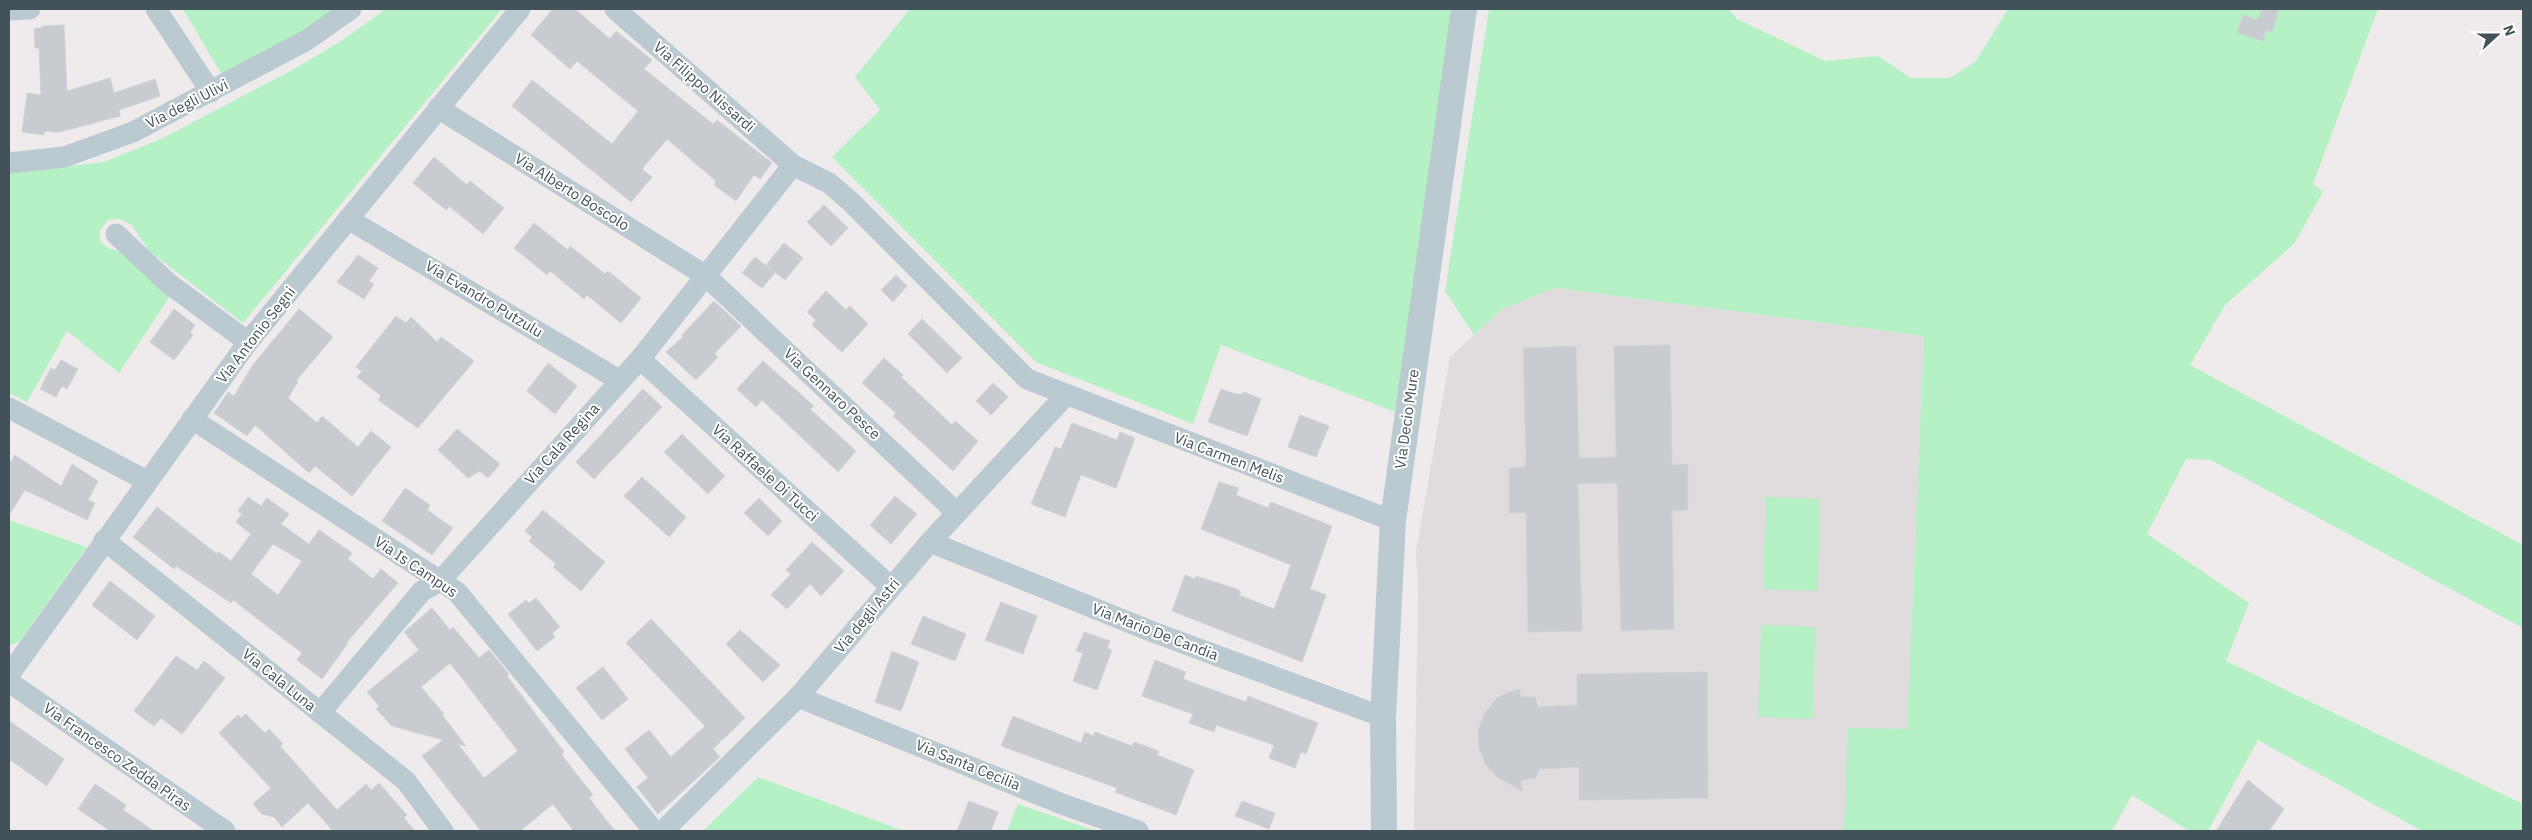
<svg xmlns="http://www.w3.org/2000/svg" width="2532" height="840" font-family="'IBM Plex Sans',sans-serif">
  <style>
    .education { fill: #e0dcde }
    .green { fill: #b5f1c5 }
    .building { fill: #c8ccd1; stroke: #cfd3d8; fill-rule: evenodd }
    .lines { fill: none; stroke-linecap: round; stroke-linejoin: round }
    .minor { stroke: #bbc9d0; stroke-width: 21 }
    .tertiary { stroke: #bbc9d0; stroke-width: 26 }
    .labels { text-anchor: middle; stroke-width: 4; stroke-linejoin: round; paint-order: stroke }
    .street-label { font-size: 15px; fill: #43525a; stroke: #fff }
  </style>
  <rect width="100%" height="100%" fill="#efebec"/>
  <path class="education" d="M1555,288L1924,336L1903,831H1414L1418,593L1416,551L1450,357L1502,309Z"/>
  <g class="green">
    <path d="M183,9H335L310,27L222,75Z"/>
    <path d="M386,9H502L243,323L149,251L132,225L119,219L108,220L99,232L101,243L110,249L121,252L170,296L119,373L67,331L27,402L9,393V173L104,162L163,138L296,68L344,39Z"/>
    <path d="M910,9H1454L1395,412L1221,345L1193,424L1036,362L832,157L880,110L855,77Z"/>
    <path d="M1489,9H1728L1737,19L1825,61L1878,56L1911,78H1950L1976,61L2008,9H2378L2313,184L2323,192L2294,244L2225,305L2190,365L2523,545V628L2211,460L2186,459L2147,534L2249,603L2226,661L2523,804V831H2422L2258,740L2208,831H2189L2132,795L2112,831H1844L1848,728L1907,729L1924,336L1555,288L1502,309L1474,335L1445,291Z"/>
    <path d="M1766,497L1820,499L1818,591L1763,589Z"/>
    <path d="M9,520L87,547L20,641L11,645L9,643Z"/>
    <path d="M1761,625L1816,627L1813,719L1758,717Z"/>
    <path d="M758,777L904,831H703Z"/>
    <path d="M1018,804L1096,831H1007Z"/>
  </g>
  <g class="building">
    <path d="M553,9H575L610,39L616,31L652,60L644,69L713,124L717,120L772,163L760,179L754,175L736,201L714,185L716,181L667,139L642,169L652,177L631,202L512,106L532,80L612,144L638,111L577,61L570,69L531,35Z"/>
    <path d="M2262,9H2279L2272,32L2266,30L2263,41L2237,33L2243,15L2258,20Z"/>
    <path d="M64,25L67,91L110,78L114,93L155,79L160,96L119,110L120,116L60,132L45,131L44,135L22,132L27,93L41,95L39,48H35L34,29L42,28V26Z"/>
    <path d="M434,157L467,185L470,181L504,208L483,234L449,206L446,210L413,183Z"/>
    <path d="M824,205L848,228L831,246L807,222Z"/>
    <path d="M534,223L568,250L570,246L605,274L608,271L641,298L621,323L587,295L584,299L550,271L547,275L514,248Z"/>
    <path d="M784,243L803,258L785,280L766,265Z"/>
    <path d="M358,255L378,268L369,281L374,284L364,299L337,282Z"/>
    <path d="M755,257L775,273L762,288L742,273Z"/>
    <path d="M896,275L907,286L893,302L881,290Z"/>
    <path d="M826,291L846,310L850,306L868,324L842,352L812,325L816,320L807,312Z"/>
    <path d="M714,301L741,326L714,354L718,357L696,380L666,352L683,337L682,335Z"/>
    <path d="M174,309L195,325L190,332L193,335L174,360L150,342Z"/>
    <path d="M299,309L333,337L296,381L298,382L288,398L317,423L322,416L358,447L371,431L391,447L352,496L315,466L309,473L255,425L247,436L214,413L228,392L234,396L252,366Z"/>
    <path d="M396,316L406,323L411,317L437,342L441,337L474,361L418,428L378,400L381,396L357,377L362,371L356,367Z"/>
    <path d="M922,319L962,358L947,373L908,334Z"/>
    <path d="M1670,345L1672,465L1688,464V510L1672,511L1674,629L1621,631L1617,483L1578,484L1582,631L1528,632L1526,513H1509V468L1525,467L1526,458L1523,348L1576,346L1579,458L1616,457L1614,346Z"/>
    <path d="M884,358L903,375L901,377L952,425L955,421L978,441L953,471L893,416L896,413L862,383Z"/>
    <path d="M61,360L78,369L67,389L62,386L56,397L40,389L51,368L55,370Z"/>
    <path d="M763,361L814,406L810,409L856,451L838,472L762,400L756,407L737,389Z"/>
    <path d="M548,363L577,386L555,414L527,391Z"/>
    <path d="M993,383L1008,397L991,415L976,401Z"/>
    <path d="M643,389L662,407L594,479L576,462Z"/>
    <path d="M1221,389L1236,394H1243L1244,392L1261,399L1247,436L1208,422Z"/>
    <path d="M1300,415L1329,426L1316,457L1288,447Z"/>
    <path d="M1072,423L1117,440L1120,432L1135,438L1116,488L1081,475L1065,517L1031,504L1055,447L1061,449Z"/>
    <path d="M457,429L500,464L488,478L480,471L468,478L438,450Z"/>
    <path d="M682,434L725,476L708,494L664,452Z"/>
    <path d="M15,455L61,486L72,464L98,481L88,500L95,503L87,520L25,490L9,515V465Z"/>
    <path d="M642,477L686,517L669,537L624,496Z"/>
    <path d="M1219,482L1239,488L1236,495L1268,508L1271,502L1332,526L1310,589L1326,595L1302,662L1172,611L1185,575L1195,579L1196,576L1237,589L1241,592L1239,595L1274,609L1291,565L1201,529Z"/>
    <path d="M405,488L430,505L427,510L453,528L432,555L382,521Z"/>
    <path d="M895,496L917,514L891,544L870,525Z"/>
    <path d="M248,497L261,506L267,498L289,514L281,524L309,544L319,530L352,553L348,559L373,579L381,569L398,583L347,642L348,643L322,679L297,660L302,653L233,600L231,603L176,566L174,569L133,537L157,507L217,554L219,552L231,561L251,534L236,522L242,514L238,511ZM273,544L302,561L278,595L251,574Z"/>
    <path d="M759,498L782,521L768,536L744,513Z"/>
    <path d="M543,510L605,562L581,591L553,567L556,564L529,541L532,537L525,531Z"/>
    <path d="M812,542L844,571L821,596L810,584L787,609L771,595L791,574L786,570Z"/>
    <path d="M110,581L155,616L137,640L92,605Z"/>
    <path d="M536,598L560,627L552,633L555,637L537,651L508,614L526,600L529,603Z"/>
    <path d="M1001,602L1037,616L1023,654L985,640Z"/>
    <path d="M432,608L450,630L453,627L479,658L489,650L509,674L507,676L564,752L561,754L593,795L589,798L615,831H574L553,804L520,831H481L422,756L443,740L392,726L376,709L379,706L367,692L419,650L404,632ZM450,663L518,751L484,778L458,744L466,746L442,715L444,714L421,687Z"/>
    <path d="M923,616L966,634L955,661L911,644Z"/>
    <path d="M651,619L745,718L713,749L720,757L658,814L637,787L648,778L625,749L649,730L671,757L705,726L626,643Z"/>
    <path d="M740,630L780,665L763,682L726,644Z"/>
    <path d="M1084,632L1110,641L1107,648L1112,650L1097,690L1073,681L1083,653L1076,651Z"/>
    <path d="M892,651L919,662L901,711L875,702Z"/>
    <path d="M176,656L197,670L204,661L225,678L182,734L161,718L154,726L134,711Z"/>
    <path d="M1155,660L1186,672L1183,679L1246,702L1248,696L1318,723L1306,754L1301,752L1295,768L1269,758L1274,745L1216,725L1214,732L1189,723L1193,714L1142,696Z"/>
    <path d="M603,667L628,699L602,720L576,688Z"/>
    <path d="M1707,672L1708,798L1579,800V767L1539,769L1536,778L1521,780L1522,791L1497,777L1485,763L1479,748L1478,731L1484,714L1497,698L1509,692L1519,689L1521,697H1535L1538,707L1577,705V674Z"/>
    <path d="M246,714L265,733L269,729L283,744L280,746L337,810L366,784L371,790L379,783L407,815L404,818L415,831H333L308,803L282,827L274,817L262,814L253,804L271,788L219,733L238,715L241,718Z"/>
    <path d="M1013,716L1081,743L1085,732L1093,736L1095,732L1132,746L1134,742L1159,751L1157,755L1194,770L1176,815L1115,792L1117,788L1001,746Z"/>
    <path d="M9,721L64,759L47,786L9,759Z"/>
    <path d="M2248,780L2284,809L2269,831H2216Z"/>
    <path d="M95,784L126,805L123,810L154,831H110L78,809Z"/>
    <path d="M969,801L998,812L991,831H957Z"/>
    <path d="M1242,801L1275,813L1269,829L1235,816Z"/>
  </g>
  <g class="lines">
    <g class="minor">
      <path d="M156,9L211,92"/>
      <path d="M615,9L793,165L829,183L851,202L1027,379L1393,521"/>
      <path d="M9,10L30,9"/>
      <path d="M438,108L706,276L957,513"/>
      <path d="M9,163L64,157L133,132L307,40L351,9"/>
      <path d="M348,219L619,380"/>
      <path d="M116,234L168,283L248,342"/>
      <path d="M640,359L891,587"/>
      <path d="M9,408L147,481"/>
      <path d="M192,419L457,592L654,831"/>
      <path d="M104,540L406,781L443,831"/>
      <path d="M930,542L1153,632L1383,717"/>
      <path d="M9,675L248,342L520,9"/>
      <path d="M9,682L225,831"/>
      <path d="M798,697L1062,804L1138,831"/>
      <path d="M320,713L422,591L440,581L640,359L793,165"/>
      <path d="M663,831L798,697L930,542L1066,395"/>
    </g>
    <path class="tertiary" d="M1384,831L1383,717L1393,521L1464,9"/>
  </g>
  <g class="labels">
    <g class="street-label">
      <text transform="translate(704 87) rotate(41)" y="5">Via Filippo Nissardi</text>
      <text transform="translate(187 104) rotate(-27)" y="5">Via degli Ulivi</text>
      <text transform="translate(572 192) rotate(32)" y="5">Via Alberto Boscolo</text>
      <text transform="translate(484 299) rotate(31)" y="5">Via Evandro Putzulu</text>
      <text transform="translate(256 335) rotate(-52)" y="5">Via Antonio Segni</text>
      <text transform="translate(832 394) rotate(43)" y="5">Via Gennaro Pesce</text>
      <text transform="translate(1407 419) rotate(-82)" y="5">Via Decio Mure</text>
      <text transform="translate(562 444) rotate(-48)" y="5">Via Cala Regina</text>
      <text transform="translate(1229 458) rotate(21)" y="5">Via Carmen Melis</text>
      <text transform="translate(765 473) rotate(42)" y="5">Via Raffaele Di Tucci</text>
      <text transform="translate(416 567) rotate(34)" y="5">Via Is Campus</text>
      <text transform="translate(867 616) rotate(-50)" y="5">Via degli Astri</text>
      <text transform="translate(1155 632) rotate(21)" y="5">Via Mario De Candia</text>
      <text transform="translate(279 680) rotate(39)" y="5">Via Cala Luna</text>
      <text transform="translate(117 757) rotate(35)" y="5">Via Francesco Zedda Piras</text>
      <text transform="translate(968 765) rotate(22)" y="5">Via Santa Cecilia</text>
    </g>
  </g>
  <rect width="2532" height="840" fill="none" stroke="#43525a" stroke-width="20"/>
  <g transform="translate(2497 35) rotate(69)" stroke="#ffffff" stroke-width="4" paint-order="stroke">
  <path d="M0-4L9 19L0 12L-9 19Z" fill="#43525a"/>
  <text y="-8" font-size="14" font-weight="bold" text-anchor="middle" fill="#43525a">N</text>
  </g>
</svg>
